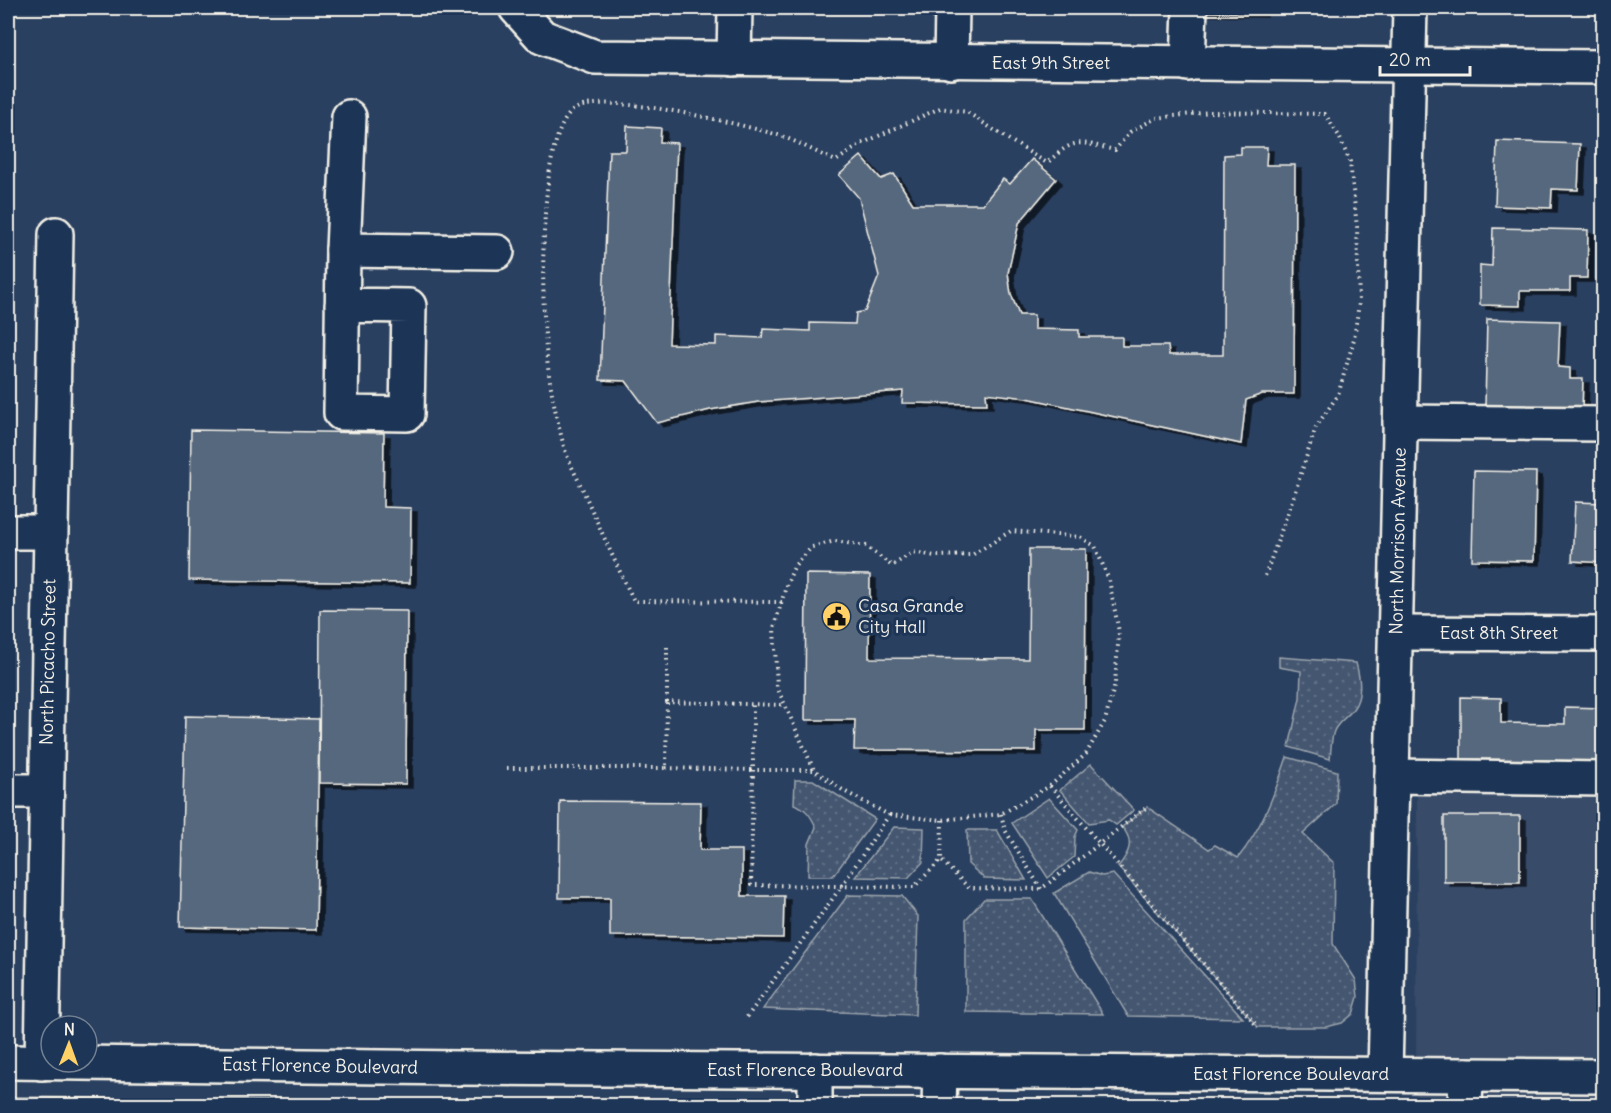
<svg xmlns="http://www.w3.org/2000/svg" width="1611" height="1113" font-family="Delius,sans-serif">
  <style>
    .built { fill: #374c69 }
    .grass { fill: url(#grass-dots); stroke: #9ca4ac; stroke-width: 1.5 }
    .park { fill: url(#park-crowns); stroke: #9ca4ac; stroke-width: 1.5 }
    .building { fill: #56677d; stroke: #f4f1e8; stroke-width: 1.5; filter: url(#shadow) }
    .lines { fill: none; stroke-linecap: round; stroke-linejoin: round }
    .minor-casing { stroke: #f4f1e8; stroke-width: 38 }
    .major-casing { stroke: #f4f1e8; stroke-width: 38 }
    .path { stroke: #f4f1e8; stroke-width: 4; stroke-dasharray: 1.5 4.5; stroke-linecap: butt }
    .minor { stroke: #1d3557; stroke-width: 33 }
    .major { stroke: #1d3557; stroke-width: 33 }
    .labels { text-anchor: middle; stroke-width: 6; stroke-linejoin: round; paint-order: stroke }
    .street-label { font-size: 18px; fill: #f4f1e8; stroke: #1d3557 }
    .poi-label { font-size: 18px; fill: #f4f1e8; stroke: #1d3557; text-anchor: start }
  </style>
  <defs>
    <pattern id="grass-dots" width="8" height="8" patternUnits="userSpaceOnUse" patternTransform="scale(1.5)"><rect width="8" height="8" fill="#445771"/><path d="M2 2h.1M6 6h.1" fill="none" stroke="#607085" stroke-width="1.8" stroke-linecap="round"/></pattern>
    <pattern id="park-crowns" width="20" height="18" patternUnits="userSpaceOnUse" patternTransform="scale(1.5)"><rect width="20" height="18" fill="#445771"/><path d="M2 6a3 3 0 1 1 6 0M12 15a3 3 0 1 1 6 0" fill="none" stroke="#607085"/></pattern>
    <filter id="shadow"><feDropShadow dx="6" dy="4" stdDeviation="0" flood-color="#0009"/></filter>
  </defs>
  <rect width="100%" height="100%" fill="#2a4060"/>
  <filter id="ink" filterUnits="userSpaceOnUse"><feTurbulence type="fractalNoise" baseFrequency=".0167" numOctaves="2"/><feDisplacementMap in="SourceGraphic" scale="12" xChannelSelector="R" yChannelSelector="G"/><feConvolveMatrix kernelMatrix="1 2 1 2 8 2 1 2 1" color-interpolation-filters="sRGB"/></filter>
  <g filter="url(#ink)">
    <g class="built">
      <path d="M1417,764L1603,766V1105L1416,1106Z"/>
      <path d="M8,775H14L10,917L8,936Z"/>
    </g>
    <g class="grass">
      <path d="M1279,657L1356,663C1360,678 1363,696 1353,709C1348,717 1338,721 1334,731C1331,739 1331,750 1330,759L1289,747L1300,698L1301,671L1279,667Z"/>
      <path d="M1287,757L1337,771L1336,804L1303,834L1334,863L1333,944L1356,980L1358,997L1353,1014L1342,1023L1326,1027H1258L1118,867C1129,853 1135,842 1122,827L1147,807L1209,849L1215,845L1238,858C1262,828 1275,793 1287,757Z"/>
      <path d="M1091,764L1134,810L1116,825L1109,820L1089,823L1060,790Z"/>
      <path d="M795,780H813L875,819L833,876H808L809,844L816,827C811,816 806,808 794,804Z"/>
      <path d="M1049,798L1078,830L1075,837L1074,857L1048,878L1012,823Z"/>
      <path d="M894,827L924,828L923,862L908,878L855,877Z"/>
      <path d="M967,830H997L1026,880L985,879L968,864Z"/>
      <path d="M1089,872L1102,876L1113,874L1243,1018L1128,1016L1054,893Z"/>
      <path d="M848,895L902,896L918,916L915,1015L763,1009Z"/>
      <path d="M984,899H1032L1103,1014L966,1012V919Z"/>
    </g>
    <path class="park" d="M8,1097L502,1103V1106H8Z"/>
    <g class="building">
      <path d="M1205,8H1261V13L1205,12Z"/>
      <path d="M627,126L661,128L660,142L677,143L669,344L716,345V336L762,338L763,329L810,331V323L855,324L856,313L865,311L879,276L859,198L839,175L861,156L881,179L894,174L913,204H983L1003,179L1010,184L1032,159L1056,179L1019,223L1008,273L1011,294L1019,315H1034V329L1079,330V337H1122V346H1168L1169,355H1223L1224,155L1241,154V147H1267L1266,165H1295L1294,394H1262L1246,400L1241,444L1027,398L986,393L987,404L902,403L903,391L758,402L710,410L657,423L626,381L600,380L609,151H626Z"/>
      <path d="M1497,141L1580,144L1578,190L1552,189L1551,208L1495,206Z"/>
      <path d="M1493,228L1588,230L1587,278H1570V291H1520V306L1480,305V265L1492,266Z"/>
      <path d="M1487,319L1560,321L1558,367L1570,368V379H1583L1582,409L1485,407Z"/>
      <path d="M191,430L384,433L383,507L411,508L410,583L189,580Z"/>
      <path d="M1474,471L1536,472L1534,561L1472,560Z"/>
      <path d="M1575,502L1604,503V563L1572,561Z"/>
      <path d="M1029,549H1086L1085,730H1036V751L854,750L855,720H805L806,574L870,575L869,658L1028,659Z"/>
      <path d="M320,610L407,611L406,784L319,783Z"/>
      <path d="M1461,697L1501,698V723L1565,724V707L1603,708L1602,761L1461,759Z"/>
      <path d="M185,716L319,719L316,930L180,927Z"/>
      <path d="M560,801L701,802L700,850H742V896H784L783,938L610,936V898H559Z"/>
      <rect x="1444" y="816" width="76" height="66"/>
    </g>
    <g class="lines">
      <defs>
        <g id="minor">
          <path d="M516,8L542,37L595,57L1604,67"/>
          <path d="M734,59L735,8"/>
          <path d="M951,62L952,8"/>
          <path d="M1188,64L1190,8"/>
          <path d="M343,250L349,117"/>
          <path d="M342,305L409,306L407,414L341,413L343,250L497,252"/>
          <path d="M1400,422L1604,424"/>
          <path d="M8,532H50"/>
          <path d="M1395,633L1604,634"/>
          <path d="M1392,776L1604,779"/>
          <path d="M8,791H46"/>
          <path d="M42,1063L56,234"/>
          <path d="M815,1070V1106"/>
          <path d="M1385,1074L1410,8"/>
          <path d="M939,1106L940,1071"/>
          <path d="M1465,1106L1466,1075"/>
        </g>
        <path id="major" d="M8,1062L460,1068L1604,1076"/>
      </defs>
      <use href="#minor" class="minor-casing"/>
      <use href="#major" class="major-casing"/>
      <g class="path">
        <path d="M782,602L634,601C616,564 599,527 583,490C576,475 567,459 563,443C556,416 550,386 547,359C542,316 535,127 577,108C609,92 740,124 778,135C797,141 817,153 836,161L861,144L940,108L967,112L1003,136L1047,163C1076,136 1078,142 1115,150L1130,132L1156,118L1210,112L1325,114L1339,136L1350,162L1357,227L1359,303L1354,339L1338,395L1316,427L1294,495L1264,579"/>
        <path d="M667,647V702L784,705"/>
        <path d="M507,768H666L667,702"/>
        <path d="M666,768L753,770V704"/>
        <path d="M813,770H753L751,885L914,887L941,860"/>
        <path d="M1050,786L1258,1027"/>
        <path d="M1001,814L1005,830L1041,889L1147,807"/>
        <path d="M942,820L941,860L969,888L1040,889"/>
        <path d="M747,1017L841,887L889,815L844,791L814,770L777,687L774,628L787,583L795,565L812,547L835,541L866,546L892,566L913,552L935,556L972,555L1011,531L1080,537L1095,546L1109,580L1119,632L1115,683L1105,721L1086,754L1050,786L1001,814L942,820L889,815"/>
      </g>
      <use href="#minor" class="minor"/>
      <use href="#major" class="major"/>
    </g>
  </g>
  <defs>
    <symbol id="civic-disc" viewBox="-11 -11 22 22"><circle r="9.5" fill="#ffd166" stroke="#1d3557"/><path d="M-.6-6.5H3V-4.5H.6V-3L4-1V1h2V6H-6V1h2V-1L-.6-3ZM-1.2 2.5V6h2.4V2.5Z" fill="#111"/></symbol>
  </defs>
  <g fill-rule="evenodd">
    <use href="#civic-disc" x="820" y="600" width="33" height="33"/>
  </g>
  <g class="labels">
    <g class="street-label">
      <text x="1051" y="69">East 9th Street</text>
      <text transform="translate(1398 541) rotate(-89)" y="6">North Morrison Avenue</text>
      <text x="1499" y="639">East 8th Street</text>
      <text transform="translate(48 662) rotate(-89)" y="6">North Picacho Street</text>
      <text transform="translate(320 1066) rotate(1)" y="6">East Florence Boulevard</text>
      <text x="805" y="1076">East Florence Boulevard</text>
      <text x="1291" y="1080">East Florence Boulevard</text>
    </g>
    <g class="poi-label">
      <text x="858" y="612">Casa Grande<tspan x="858" dy="21">City Hall</tspan></text>
    </g>
  </g>
  <rect width="1611" height="1113" fill="none" stroke="#1d3557" stroke-width="30"/>
  <rect x="15" y="15" width="1581" height="1083" fill="none" stroke="#f4f1e8" stroke-width="2" filter="url(#ink)"/>
  <g transform="translate(69 1044) rotate(1)"><circle r="28" fill="#1d3557" stroke="#738091" stroke-width="1.5"/>
  <path d="M0-4.5L10 22L0 15L-10 22Z" fill="#ffd166"/>
  <text y="-9" font-size="16" font-weight="bold" text-anchor="middle" fill="#f4f1e8">N</text>
  </g>
  <path d="M1380 66v9h90v-9" fill="none" stroke="#f4f1e8" stroke-width="3"/>
  <text x="1389" y="66" font-size="18" fill="#f4f1e8" stroke="#1d3557" stroke-width="4.5" paint-order="stroke">20 m</text>
</svg>
